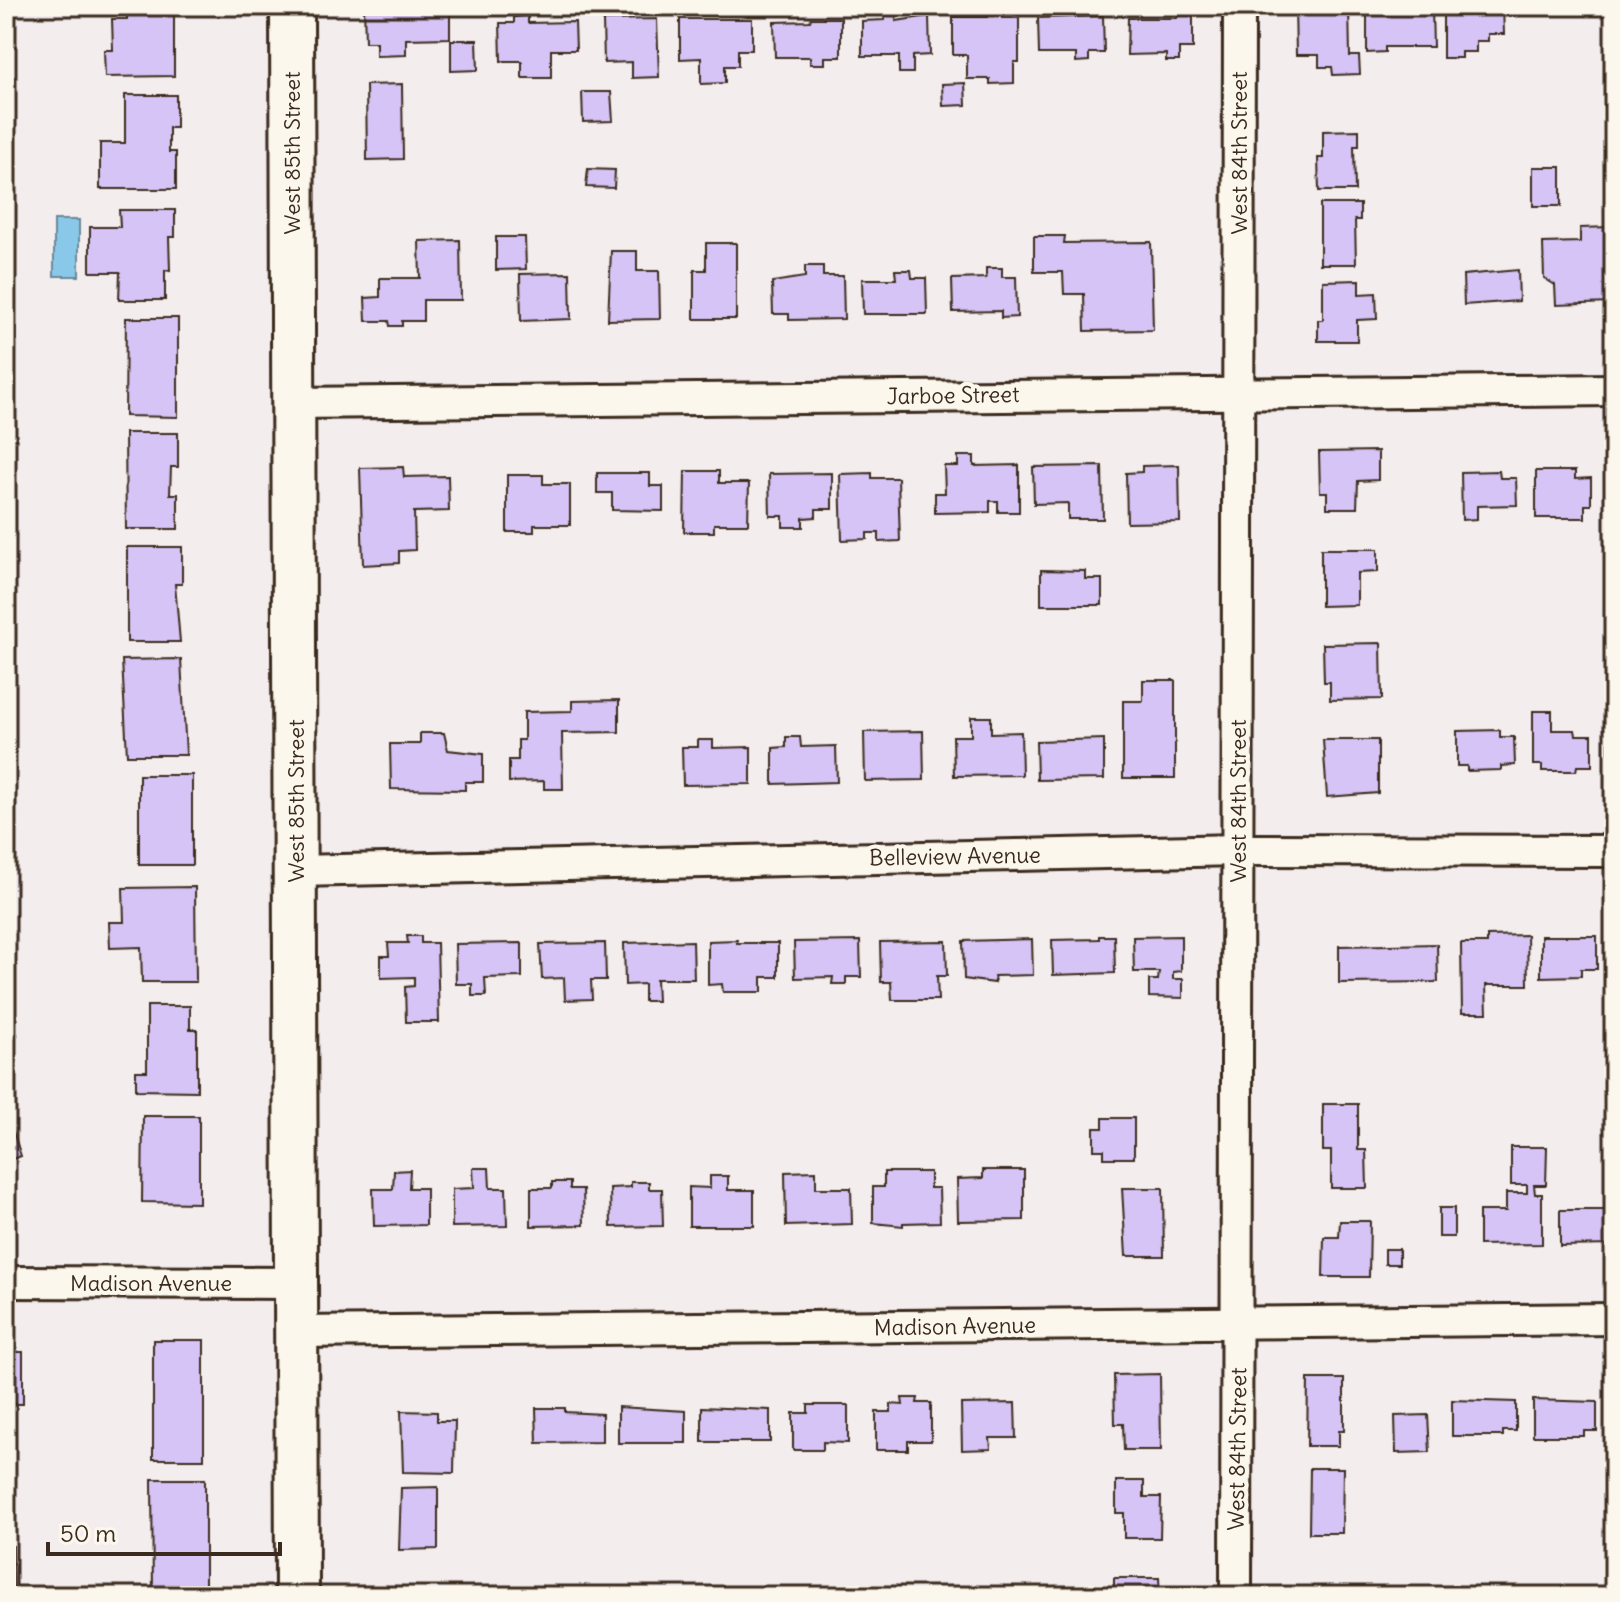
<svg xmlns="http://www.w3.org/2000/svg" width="1620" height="1602" font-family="Delius,sans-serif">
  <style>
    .water { fill: #8ac8ea; stroke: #6a8998; stroke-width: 2 }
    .building { fill: #d5c4f5; stroke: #3b2a1e; stroke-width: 2 }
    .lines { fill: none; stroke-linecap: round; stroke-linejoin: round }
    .minor-casing { stroke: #3b2a1e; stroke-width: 36 }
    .secondary-casing { stroke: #3b2a1e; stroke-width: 48 }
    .minor { stroke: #fbf7ec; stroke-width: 30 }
    .secondary { stroke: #fbf7ec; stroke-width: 42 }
    .labels { text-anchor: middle; stroke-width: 8; stroke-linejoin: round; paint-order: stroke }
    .street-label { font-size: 22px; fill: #3b2a1e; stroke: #fbf7ec }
  </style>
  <rect width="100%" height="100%" fill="#f3edee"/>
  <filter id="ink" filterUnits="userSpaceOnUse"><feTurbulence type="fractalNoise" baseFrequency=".0125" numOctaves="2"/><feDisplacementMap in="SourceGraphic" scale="16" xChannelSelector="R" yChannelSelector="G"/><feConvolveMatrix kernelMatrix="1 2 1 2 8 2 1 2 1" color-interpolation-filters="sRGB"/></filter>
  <g filter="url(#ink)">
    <rect class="water" x="54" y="220" width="25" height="56"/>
    <g class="building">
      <path d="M127,6H174V76L105,77L104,50H113L112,19H127Z"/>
      <path d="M364,6H450V38L406,39V55L376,56V42H365Z"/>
      <path d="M1295,6H1349L1350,56H1359L1360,74L1333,75L1332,67H1319V55H1296Z"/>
      <path d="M1367,6L1432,8L1433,47H1385V52L1367,53Z"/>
      <path d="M1443,6H1503L1504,34H1488V41H1476V52H1461V58H1443Z"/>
      <path d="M988,12H1002V18H1019V62H1014V83L990,84V79H967V55H953V17H988Z"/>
      <path d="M885,15H896V21L929,16L930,55L913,56V73H899V56H862V21L884,20Z"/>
      <path d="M1178,15H1193V48H1179V61H1166V54L1127,55L1128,18H1177Z"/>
      <path d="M528,16V23L575,22L576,50H551V78H522V61H501L500,23H514V17Z"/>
      <path d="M1103,16L1104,53H1089V61L1076,62V54H1039L1038,18Z"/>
      <path d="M811,18H841V57H825V64H810V57H775L774,22L810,21Z"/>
      <path d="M657,19L659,77L632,78V62L604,63L603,20Z"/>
      <path d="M680,19H752V50H738V66H725V83L701,84V58L680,59Z"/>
      <path d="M451,40H477L478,70L451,71Z"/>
      <path d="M965,83L966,105L943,106L942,84Z"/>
      <path d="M402,84L403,159L367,160L366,85Z"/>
      <path d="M582,92H611L613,121L583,122Z"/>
      <path d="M125,95H176V128H169V152H176V189H100V143H125Z"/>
      <path d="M1359,130V146H1354L1355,191H1319L1318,158H1323V131Z"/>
      <rect x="1533" y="167" width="28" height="39"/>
      <path d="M588,169L615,170L614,188L586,187Z"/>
      <path d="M1320,204H1360V220H1355L1356,264H1320Z"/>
      <path d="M119,210H175V237H169L170,271L165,270V300H119L120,272H90V227H120Z"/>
      <path d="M1610,227L1612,303L1556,305L1555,285L1544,278L1543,243L1580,242V228Z"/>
      <path d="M1034,236H1065L1064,243L1151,242L1153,330L1085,331L1084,294H1064L1063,272H1034Z"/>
      <path d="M496,237H525L526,269L496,270Z"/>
      <path d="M460,240L461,300H423V321H402V326H390L389,321H366L365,298L380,297V278H420L419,241Z"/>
      <path d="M706,243H736V319H694V270H706Z"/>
      <path d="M611,251H637V271H659L660,319L608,320Z"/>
      <path d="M805,266H823V276H843L844,319L789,320V314H773L772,282L805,277Z"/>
      <path d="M986,268H1002V277H1016L1017,317L1001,318V311L953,312L952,279L986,278Z"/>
      <path d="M895,270H911L912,278H926L927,314H863L862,279H896Z"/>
      <path d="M1518,270L1519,301L1464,305L1463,275Z"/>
      <path d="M570,273L571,319L521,321L520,274Z"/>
      <path d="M1359,280V294L1376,293L1377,319L1357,320V341H1318V320H1323V281Z"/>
      <path d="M126,318H178V417L125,416Z"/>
      <path d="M125,433H178V467H171L170,494H178V529H126Z"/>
      <path d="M1378,451V480L1358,481L1357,508H1327V492H1320L1319,452Z"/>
      <path d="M958,456H974V466L1019,465V512H998V501H990V512L935,513V493H945L944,466H958Z"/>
      <path d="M1179,465L1180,522L1127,523L1126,473L1142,472V466Z"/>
      <path d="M1102,466L1103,519H1068V503L1034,504L1033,467Z"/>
      <path d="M403,467L404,477L448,476L449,511L414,512L415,550L399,551V563L363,565L360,468Z"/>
      <path d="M685,471H719V483H749L748,524H714V532H684Z"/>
      <path d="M1499,471L1500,478H1516L1517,505L1477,506V519L1462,520L1461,472Z"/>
      <path d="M1536,471H1575V479L1591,478V505H1585V518H1536Z"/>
      <path d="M597,473H650V486H663V511L612,510V493H597Z"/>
      <path d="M832,473V509H816V517L803,518V527H783V516H770L769,474Z"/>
      <path d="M872,473V478H898L900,541L879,542V533H867V539L842,540L840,474Z"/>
      <path d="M507,475H543V484H570V525H534V532H507Z"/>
      <path d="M127,547H182V584H175L180,642H127Z"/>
      <path d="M1321,549H1378V572L1357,573V605L1321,606Z"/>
      <path d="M1041,570L1085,571V579H1102V605H1041Z"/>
      <path d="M1381,643L1382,699L1330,700V682H1324L1323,644Z"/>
      <path d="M181,659L186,755H127L122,660Z"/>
      <path d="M1143,680H1175V778H1123V701H1143Z"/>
      <path d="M619,700V732L562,733L563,789H544V781L509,782V760H518V740H524V712L572,711V701Z"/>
      <path d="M1533,711H1552V730H1575L1576,735H1592V766H1577L1576,771H1542V765H1533Z"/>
      <path d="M971,717H991V733L1021,732L1022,775L954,776L953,736H971Z"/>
      <path d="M1500,730V737H1514L1515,765L1501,766V770L1467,771V766H1457V731Z"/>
      <rect x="1609" y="730" width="5" height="36"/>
      <path d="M923,731L924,780L865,781L864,732Z"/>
      <path d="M420,733H444L448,750L483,754V782H465V790L391,789L390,744H420Z"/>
      <path d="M786,737H800L801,747L836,746L837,782L773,784V748L786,747Z"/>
      <path d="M1104,739V779L1037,780L1036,741Z"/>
      <path d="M698,740H713V748L751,747V784L683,785L682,747H698Z"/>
      <path d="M1323,740H1378V793L1327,797Z"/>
      <rect x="139" y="775" width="53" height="90"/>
      <path d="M195,887L196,982H142L141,947L110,948L109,922H124L123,888Z"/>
      <path d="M1527,935L1528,985H1486L1487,1013H1462L1461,943H1487V936Z"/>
      <path d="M407,936H421V943H437L439,1022H406L405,987L414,986V977L381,978V956H389L388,943H408Z"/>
      <path d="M1099,936H1114L1115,973L1053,975L1052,940L1099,939Z"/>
      <path d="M1181,936V971L1173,972V979H1183V998L1149,997V980H1158L1159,972H1134L1133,937Z"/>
      <path d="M1541,936H1597V969H1581V976L1541,977Z"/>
      <path d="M1032,939L1033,975L994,976L995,983L964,979L963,941Z"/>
      <path d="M737,940V943H778V977H762V992H723L722,984L708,985V941Z"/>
      <path d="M693,941L694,979H656L657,1001H644V984L625,985L624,943Z"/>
      <path d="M860,941L861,977H846V984H832L833,977L795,978L794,942Z"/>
      <path d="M946,941L947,976H937L938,1000H892L891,982H881L880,942Z"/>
      <path d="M522,943V977L485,978L486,996H472V984H456L455,944Z"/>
      <path d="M605,943L606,980H591L592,999L565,1000L564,978L542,979L540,944Z"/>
      <path d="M1437,944L1438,982L1339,983V946Z"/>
      <path d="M147,1006H190V1029H197V1091L136,1090V1071H147Z"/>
      <path d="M10,1008L17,1035L6,1038V1009Z"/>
      <path d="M1323,1104H1358V1150H1366L1367,1188H1331V1151H1323Z"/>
      <path d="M143,1116H199V1203L142,1202Z"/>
      <path d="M1103,1118H1134V1158H1104V1150H1094V1128H1103Z"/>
      <path d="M9,1119L21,1156L6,1161V1120Z"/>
      <path d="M1511,1147H1547L1546,1185H1534L1535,1194H1542V1244L1479,1245V1211H1506V1193H1527V1185H1511Z"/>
      <path d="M473,1168H489L490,1188H506L507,1226L452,1227V1189L474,1188Z"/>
      <path d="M410,1170L409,1188H426V1225L374,1226L373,1189H393L394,1171Z"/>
      <path d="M983,1170H1024V1220L958,1221L957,1179L983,1178Z"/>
      <path d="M816,1171V1188H851L852,1224L786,1226L785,1172Z"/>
      <path d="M884,1172H930V1188H939L940,1222L903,1223V1226L873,1223V1187H884Z"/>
      <path d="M710,1176H728V1190H754V1226H689V1187L710,1188Z"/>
      <path d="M552,1182H570V1189H583L584,1225L531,1226V1188H552Z"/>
      <path d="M631,1182H649V1189H662L663,1226L611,1227L610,1188L631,1187Z"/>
      <path d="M1122,1188H1163L1164,1256H1126Z"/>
      <rect x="1439" y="1208" width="15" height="29"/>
      <path d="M1560,1210H1614V1245L1560,1246Z"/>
      <path d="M1340,1221H1370L1369,1277H1323L1324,1237H1339Z"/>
      <rect x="1385" y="1249" width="14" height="15"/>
      <rect x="153" y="1340" width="51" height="119"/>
      <rect x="6" y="1352" width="17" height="52"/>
      <path d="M1160,1374L1161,1450H1124L1123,1424H1115L1114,1375Z"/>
      <path d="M1308,1379H1344V1431H1339V1446H1307Z"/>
      <path d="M902,1398H918L917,1403H931V1441H908V1450H876V1412H891V1404L903,1405Z"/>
      <path d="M1452,1400L1516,1402V1431H1503V1436H1452Z"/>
      <path d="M1533,1400L1597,1402V1431H1584V1436H1533Z"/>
      <path d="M1015,1403L1016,1438H990L991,1449L962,1450L961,1404Z"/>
      <path d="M808,1405H848V1443L823,1442V1450H793V1413H808Z"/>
      <path d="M618,1407L686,1411V1443H618Z"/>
      <path d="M702,1407L770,1410V1442H702Z"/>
      <path d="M536,1408H565V1412L602,1414V1442L537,1443Z"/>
      <path d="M401,1411L437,1412V1421H455L454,1473L403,1472Z"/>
      <path d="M1428,1415L1430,1452L1396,1453L1395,1416Z"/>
      <path d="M1310,1468H1343L1342,1533H1309Z"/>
      <path d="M152,1479H205V1596H153Z"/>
      <path d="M1116,1481H1144V1497H1161L1160,1538H1124V1513H1116Z"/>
      <path d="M438,1487V1549L399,1550L401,1488Z"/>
      <path d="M6,1546H13L14,1587H6Z"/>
      <path d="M1114,1578H1159L1160,1596H1114Z"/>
    </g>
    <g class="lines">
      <defs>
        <g id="minor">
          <path d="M293,403L1614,390"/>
          <path d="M297,871L1238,850L1614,851"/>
          <path d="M6,1282L297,1283"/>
          <path d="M297,1332L1614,1319"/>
          <path d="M1236,1596L1239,6"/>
        </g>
        <path id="secondary" d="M292,6L297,1596"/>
      </defs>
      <use href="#minor" class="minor-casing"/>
      <use href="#secondary" class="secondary-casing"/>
      <use href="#minor" class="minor"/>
      <use href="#secondary" class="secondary"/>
    </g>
  </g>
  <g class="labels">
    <g class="street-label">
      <text transform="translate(292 153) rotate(-90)" y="8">West 85th Street</text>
      <text transform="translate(1239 153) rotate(-90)" y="8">West 84th Street</text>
      <text transform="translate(953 395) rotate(-1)" y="8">Jarboe Street</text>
      <text transform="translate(296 801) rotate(-90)" y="8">West 85th Street</text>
      <text transform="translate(1238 801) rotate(-90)" y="8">West 84th Street</text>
      <text transform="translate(955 856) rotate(-1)" y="8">Belleview Avenue</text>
      <text x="151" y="1291">Madison Avenue</text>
      <text transform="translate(955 1326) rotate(-1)" y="8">Madison Avenue</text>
      <text transform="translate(1237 1449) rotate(-89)" y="8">West 84th Street</text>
    </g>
  </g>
  <rect width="1620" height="1602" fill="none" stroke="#fbf7ec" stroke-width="32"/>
  <rect x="16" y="16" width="1588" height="1570" fill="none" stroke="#3b2a1e" stroke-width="3" filter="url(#ink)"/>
  <path d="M48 1542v12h232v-12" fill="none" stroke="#3b2a1e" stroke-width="4"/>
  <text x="60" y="1542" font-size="24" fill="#3b2a1e" stroke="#fbf7ec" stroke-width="6" paint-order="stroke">50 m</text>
</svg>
